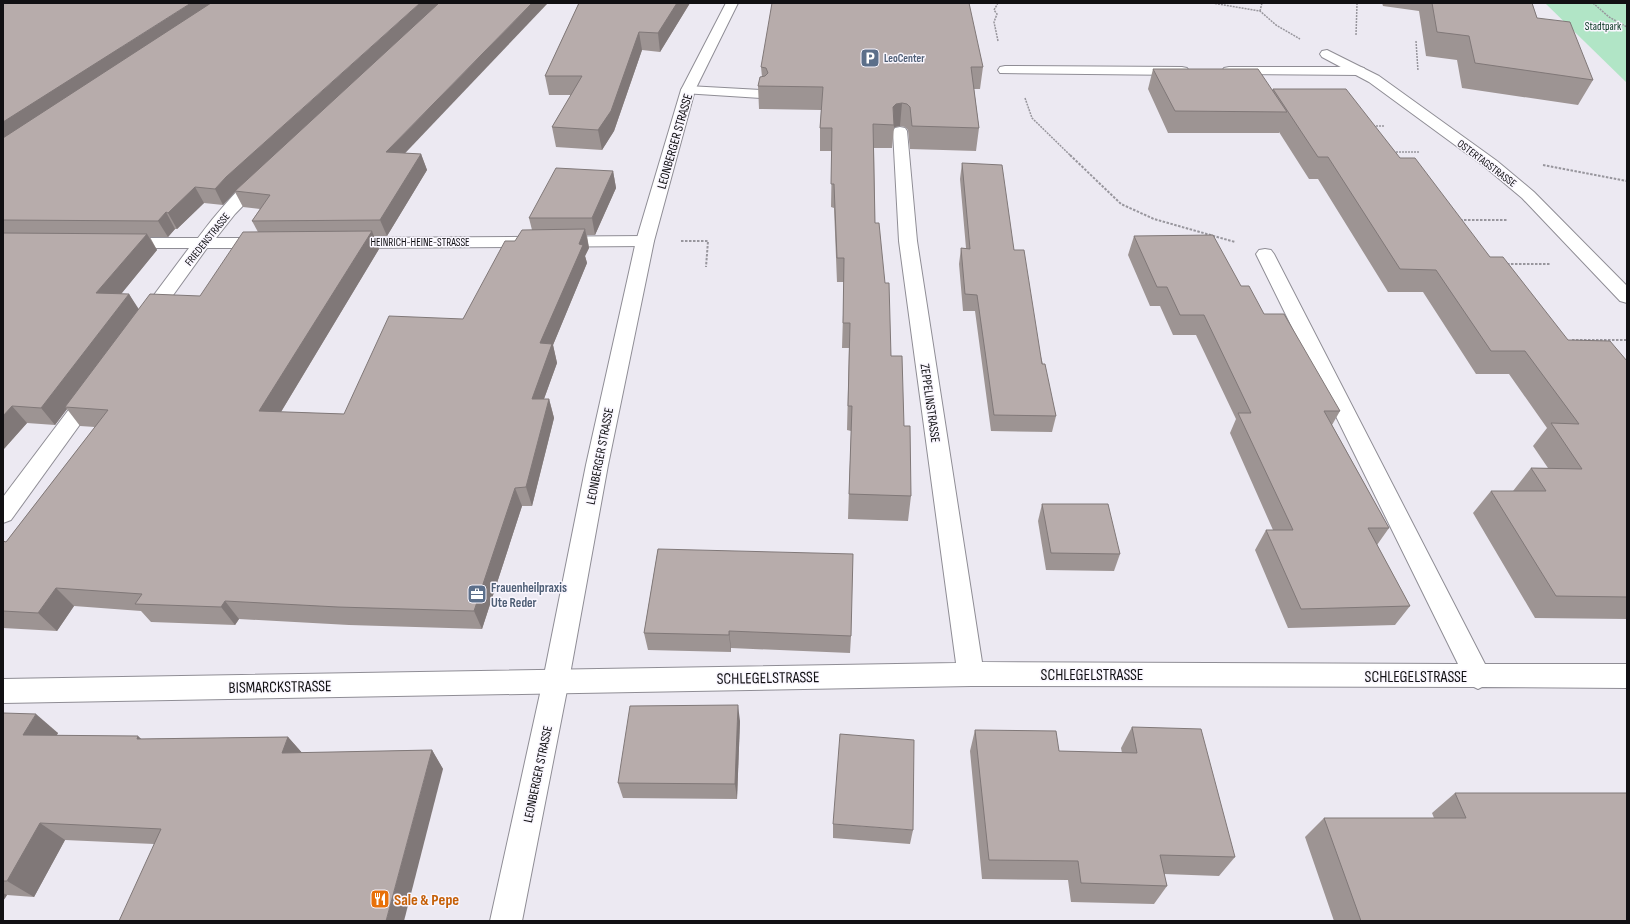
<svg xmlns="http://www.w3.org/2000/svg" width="1630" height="924" font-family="'Sofia Sans Condensed',sans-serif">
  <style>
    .green { fill: #b1e5c6 }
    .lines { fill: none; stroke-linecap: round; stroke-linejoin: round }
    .lane-casing { stroke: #8f8d95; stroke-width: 2 }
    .street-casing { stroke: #8f8d95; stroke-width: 2 }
    .secondary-casing { stroke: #8f8d95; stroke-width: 2 }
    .path-far1 { stroke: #98969d; stroke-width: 1.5; stroke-dasharray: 2 1; stroke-linecap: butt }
    .path { stroke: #98969d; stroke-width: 2; stroke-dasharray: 2.5 1.5; stroke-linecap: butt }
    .lane { fill: #fff; fill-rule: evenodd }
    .street { fill: #fff; fill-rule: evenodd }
    .secondary { fill: #fff; fill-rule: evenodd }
    .wall { fill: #9d9493; fill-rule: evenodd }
    .shaded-wall { fill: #807878 }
    .building { fill: #b7acab; stroke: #807878 }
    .labels { text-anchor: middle; stroke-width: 3; stroke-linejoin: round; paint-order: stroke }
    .far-park-label { font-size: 11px; fill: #07331f; stroke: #f9f6fe }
    .far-service-label { font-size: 11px; font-weight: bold; fill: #4e5e75; stroke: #f9f6fe; text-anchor: start }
    .far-street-label { font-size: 11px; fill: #111013; stroke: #f9f6fe }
    .street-label { font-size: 13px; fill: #111013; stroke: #f9f6fe }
    .service-label { font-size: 13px; font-weight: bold; fill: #4e5e75; stroke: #f9f6fe; text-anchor: start }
    .near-street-label { font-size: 16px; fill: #111013; stroke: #f9f6fe }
    .near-food-label { font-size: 16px; font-weight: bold; fill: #c56008; stroke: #f9f6fe; text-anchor: start }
  </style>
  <rect width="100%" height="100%" fill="#ece9f2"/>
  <path class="green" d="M1545,3H1627V83Z"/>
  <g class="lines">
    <defs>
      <g id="lane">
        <path d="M1005,66L1182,67L1187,68L1189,71L1187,74L1182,75L1000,73L998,70L1000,67Z"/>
        <path d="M1229,67H1359L1364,68L1366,71L1364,74L1359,75L1224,74L1222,71L1224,68Z"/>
        <path d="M688,86L761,90L766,91L768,94L766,97L761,98L683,93L681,90L683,87Z"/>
      </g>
      <g id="street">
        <path d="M1327,50L1379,76L1497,161L1534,192L1627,286V303L1620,301L1522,198L1485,167L1369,82L1322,57L1320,54L1322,51Z"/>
        <path d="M900,127L905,128L907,131L917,241L982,662L1458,664L1256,254L1259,250L1265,249L1271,250L1274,254L1485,664H1627V688L1482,687L1478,689L1474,687L971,686L3,703V679L956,663L899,241L893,131L895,128Z"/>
        <path d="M261,173L267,175L269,178L267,181L235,214L216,238H264L270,239L273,243L270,247L264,248H207L153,323L146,325L139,323L137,319L139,315L189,248H124L118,247L115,243L118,239L124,238H198C209,223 245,177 261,173Z"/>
        <path d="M645,236L651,237L654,241L651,245L645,246L346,248L340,247L337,243L340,239L346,238Z"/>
        <path d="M92,386L99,388L102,393L99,398L11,520L3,523V497L85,388Z"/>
      </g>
      <path id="secondary" d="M726,3H738L695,90L654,241L608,465L569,680L522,921H490L543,680L586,465L636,241L681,90Z"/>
    </defs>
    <use href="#lane" class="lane-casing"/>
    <use href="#street" class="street-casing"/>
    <use href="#secondary" class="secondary-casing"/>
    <g class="path-far1">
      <path d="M998,3L994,10L997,14L994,22L998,41"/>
      <path d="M1212,3L1260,11L1276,25L1300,39"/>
      <path d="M1593,3L1609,17L1627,27"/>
      <path d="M1260,11L1262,3"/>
      <path d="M1356,35L1357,4"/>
      <path d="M1416,41L1418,71"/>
      <path d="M1025,98L1032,118L1071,156"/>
      <path d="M1373,126H1384"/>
      <path d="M1393,152H1420"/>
    </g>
    <g class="path">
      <path d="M1070,155L1121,204L1154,219L1235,242"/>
      <path d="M1543,165L1627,181"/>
      <path d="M1460,220H1507"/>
      <path d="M681,241H708L706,267"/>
      <path d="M1507,264H1550"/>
      <path d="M1572,340H1627"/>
    </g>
    <use href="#lane" class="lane"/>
    <use href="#street" class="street"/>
    <use href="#secondary" class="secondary"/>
  </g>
  <g class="wall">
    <path d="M3,3L406,153L421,154L427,170L387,236H374L379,249L281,412L344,414L463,319L515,241L532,230L529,218L613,171L616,188L595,235H587L589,248L585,256L587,263L553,345L557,363L544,399H549L554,418L532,506H522L482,629L349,625L239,619L235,625L151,622L141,611L74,606L57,631L3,628V541L6,542L95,427L80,426L67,409L55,425L27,423L3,450ZM235,192L243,207L260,209L252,221L258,232L200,296L138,310L129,294H121L157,250L150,237H168L175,229H177L204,203L223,205Z"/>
    <path d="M579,3H690L660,52L642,50L614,131L602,150L556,147L552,127L571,95H549L545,76Z"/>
    <path d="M1382,3H1532L1537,18L1593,80L1578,105L1462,88L1457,60L1426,56L1419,11L1383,6Z"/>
    <path d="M761,67H983L980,89H974L979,128L976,151L910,149L908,130L905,127L900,126L895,127L894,128L892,148H874L875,223L891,356L904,426L911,496L908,521L848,519L851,431L847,430L849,348H842L844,282H837L834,208L831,207L832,151H820V128L821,110L759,109L758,86L762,77Z"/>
    <path d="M1153,69L1272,90L1273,89L1400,158L1490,257L1568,340L1627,361V619L1535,618L1473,513L1491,491H1513L1531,468H1548L1533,446L1547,428L1509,374H1476L1423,292H1388L1318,179H1309L1279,132V133H1168L1148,89Z"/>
    <path d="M962,163L1014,250L1056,416L1052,432L991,431L975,311H963L959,264L961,248H966L960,179Z"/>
    <path d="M1134,236L1241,286L1264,314L1340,411L1332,425L1389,528L1377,545L1410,606L1395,625L1288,628L1255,550L1266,530H1273L1230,433L1236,419L1196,335H1173L1160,306H1150L1128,255Z"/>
    <path d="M1042,504L1120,554L1114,571L1046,570L1038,521Z"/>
    <path d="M658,549L851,636L850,653L731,648V652L648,650L644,633Z"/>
    <path d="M3,713L58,733L57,735L142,739L288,737L302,753L432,750L443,769L154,844L65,840L34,897L7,895L3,901Z"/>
    <path d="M740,721L737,799L623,798L618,783Z"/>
    <path d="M1132,727L1235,857L1219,876L1164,874L1167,886L1154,904L1071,902L1068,880L982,879L970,751L975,730L1059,751L1122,753L1121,748Z"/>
    <path d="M1455,793L1627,921H1334L1305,837L1324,818H1434L1432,813Z"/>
    <path d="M833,824L913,830L910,844L833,838Z"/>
  </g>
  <g class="shaded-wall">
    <path d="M191,3H219L3,144V122Z"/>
    <path d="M420,3H443L235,191V192L223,205L215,189L226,177Z"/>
    <path d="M532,3H548L391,168L386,152Z"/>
    <path d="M677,3H690L660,52L658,33Z"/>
    <path d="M639,32L642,50L614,131L602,150L598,130Z"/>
    <path d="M902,103L900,126L895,127L894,128L893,107L896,104Z"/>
    <path d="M421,154L427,170L387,236L380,220Z"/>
    <path d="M613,171L616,188L595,235L592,218Z"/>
    <path d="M195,187L204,203L177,229L168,213Z"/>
    <path d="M166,212L175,229L168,237L158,221Z"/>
    <path d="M585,229L589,248L585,256L587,263L553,345L557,363L537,418L532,399L540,343L579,244Z"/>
    <path d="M372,231L379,249L270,430L259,411Z"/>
    <path d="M147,234L157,250L108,310L96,293Z"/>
    <path d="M129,294L140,311L65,407L67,409L55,425L41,408Z"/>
    <path d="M549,399L554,418L532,506L526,487Z"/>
    <path d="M12,406L27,423L3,450V416Z"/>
    <path d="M515,488L522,506L482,629L474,611Z"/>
    <path d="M56,588L74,606L57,631L38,613Z"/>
    <path d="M225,601L239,619L235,625L221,607Z"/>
    <path d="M729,631L731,648V652L729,635Z"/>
    <path d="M738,705L740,721L737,799L735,784Z"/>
    <path d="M36,714L58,733L46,753L23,735Z"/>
    <path d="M138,736L158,754L137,739Z"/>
    <path d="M288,737L304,755L282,753Z"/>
    <path d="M432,750L443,769L404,921H386Z"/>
    <path d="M40,823L65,840L34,897L7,881Z"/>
    <path d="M3,893L7,895L3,901Z"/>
  </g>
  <g class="building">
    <path d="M3,3H191L3,122Z"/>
    <path d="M211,3H420L226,177L215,189L195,187L168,213L166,212L158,221L3,220V138Z"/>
    <path d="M439,3H532L386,152L421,154L380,220L252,221L270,195L235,191Z"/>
    <path d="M579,3H677L658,33L639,32L611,111L598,130L552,127L582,76H545Z"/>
    <path d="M772,3H969L983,67H971L979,128L912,126L910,107L907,104L902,103L896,104L893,107L894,125L873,124L875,223H879L885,283H889L891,356H902L904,426H910L911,496L849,494L852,406H848L850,323H843L844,258H837L834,184H831L832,128H820L823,87L758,86L760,77L765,76L768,73L766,68L761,67Z"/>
    <path d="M1432,3H1532L1537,18L1570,22L1593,80L1475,63L1469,36L1437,32Z"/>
    <path d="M1153,69H1258L1287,112L1175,111Z"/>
    <path d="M1273,89H1346L1400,158H1415L1490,257H1503L1568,340L1610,341L1627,361V597L1556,596L1491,491H1546L1531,468L1582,469L1551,423L1579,424L1525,351H1491L1436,270L1400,269L1328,157H1318Z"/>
    <path d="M962,163L1002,165L1014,250H1024L1042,364H1045L1056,416L994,415L977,295L965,294L961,248L970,249Z"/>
    <path d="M556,168L613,171L592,218H529Z"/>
    <path d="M585,229L579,244L583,245L540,343L552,344L532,399H549L526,487L515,488L474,611L338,607L225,601L221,607L135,604L142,594L56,588L38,613L3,611V541L6,542L108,410L65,407L150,294L200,296L243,232L372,231L259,411L344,414L389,316L463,319L505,241H515L522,230Z"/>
    <path d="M3,233L147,234L96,293L129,294L41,408L12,406L3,416Z"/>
    <path d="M1213,235L1241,286H1249L1264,314H1284L1340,411H1324L1389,528H1368L1410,606L1301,609L1266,530H1293L1238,413H1251L1204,315H1180L1167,287H1157L1134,236Z"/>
    <path d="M1042,504H1108L1120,554L1051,553Z"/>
    <path d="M658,549L853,554L851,636L729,631V635L644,633Z"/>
    <path d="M738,705L735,784L618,783L630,706Z"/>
    <path d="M3,713L36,714L23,735L138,736L137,739L288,737L282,753L432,750L386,921H119L161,829L40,823L7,881H3Z"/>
    <path d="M1132,727L1201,729L1235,857L1160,855L1167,886L1081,883L1078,861L989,860L975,730L1056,731L1059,751L1137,753Z"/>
    <path d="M840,734L914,740L913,830L833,824Z"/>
    <path d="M1455,793H1627V921H1361L1324,818H1466Z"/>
  </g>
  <defs>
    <symbol id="parking-square" viewBox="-11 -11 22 22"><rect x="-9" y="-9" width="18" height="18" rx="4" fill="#5c6f8a" stroke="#f9f6fe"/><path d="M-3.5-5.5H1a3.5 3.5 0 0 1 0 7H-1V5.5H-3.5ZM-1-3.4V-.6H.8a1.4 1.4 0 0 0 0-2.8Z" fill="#fff"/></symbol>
    <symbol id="office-square" viewBox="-11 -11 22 22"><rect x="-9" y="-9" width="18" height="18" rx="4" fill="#5c6f8a" stroke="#f9f6fe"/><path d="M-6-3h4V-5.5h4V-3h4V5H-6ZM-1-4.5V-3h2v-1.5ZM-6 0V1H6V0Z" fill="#fff"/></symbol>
    <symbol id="restaurant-square" viewBox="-11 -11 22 22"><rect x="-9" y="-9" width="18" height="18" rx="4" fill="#e8710a" stroke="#f9f6fe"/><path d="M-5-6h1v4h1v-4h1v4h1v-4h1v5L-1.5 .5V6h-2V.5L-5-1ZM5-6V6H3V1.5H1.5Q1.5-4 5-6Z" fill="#fff"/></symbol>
  </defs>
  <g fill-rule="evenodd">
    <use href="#parking-square" x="859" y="47" width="22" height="22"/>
    <use href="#office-square" x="466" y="583" width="22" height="22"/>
    <use href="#restaurant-square" x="369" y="888" width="22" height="22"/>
  </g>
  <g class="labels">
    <g class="far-park-label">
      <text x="1603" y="30">Stadtpark</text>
    </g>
    <g class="far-service-label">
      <text x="884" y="62">LeoCenter</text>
    </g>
    <g class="far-street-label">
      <text transform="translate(1487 163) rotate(37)" y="4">OSTERTAGSTRASSE</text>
      <text transform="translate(207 239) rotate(-51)" y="4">FRIEDENSTRASSE</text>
      <text x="420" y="246">HEINRICH-HEINE-STRASSE</text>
    </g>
    <g class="street-label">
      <text transform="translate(674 141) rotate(-74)" y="5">LEONBERGER STRASSE</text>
      <text transform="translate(931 403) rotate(82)" y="5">ZEPPELINSTRASSE</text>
      <text transform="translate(599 456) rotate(-79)" y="5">LEONBERGER STRASSE</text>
      <text transform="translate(537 774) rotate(-78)" y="5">LEONBERGER STRASSE</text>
    </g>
    <g class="service-label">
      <text x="491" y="592">Frauenheilpraxis<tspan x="491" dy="15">Ute Reder</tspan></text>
    </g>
    <g class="near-street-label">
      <text x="1092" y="680">SCHLEGELSTRASSE</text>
      <text x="1416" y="682">SCHLEGELSTRASSE</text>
      <text transform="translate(768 677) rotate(-1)" y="6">SCHLEGELSTRASSE</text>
      <text transform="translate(280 686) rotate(-1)" y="6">BISMARCKSTRASSE</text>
    </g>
    <g class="near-food-label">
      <text x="394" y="905">Sale &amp; Pepe</text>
    </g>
  </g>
  <rect width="1630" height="924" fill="none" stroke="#111013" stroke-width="8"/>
</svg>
